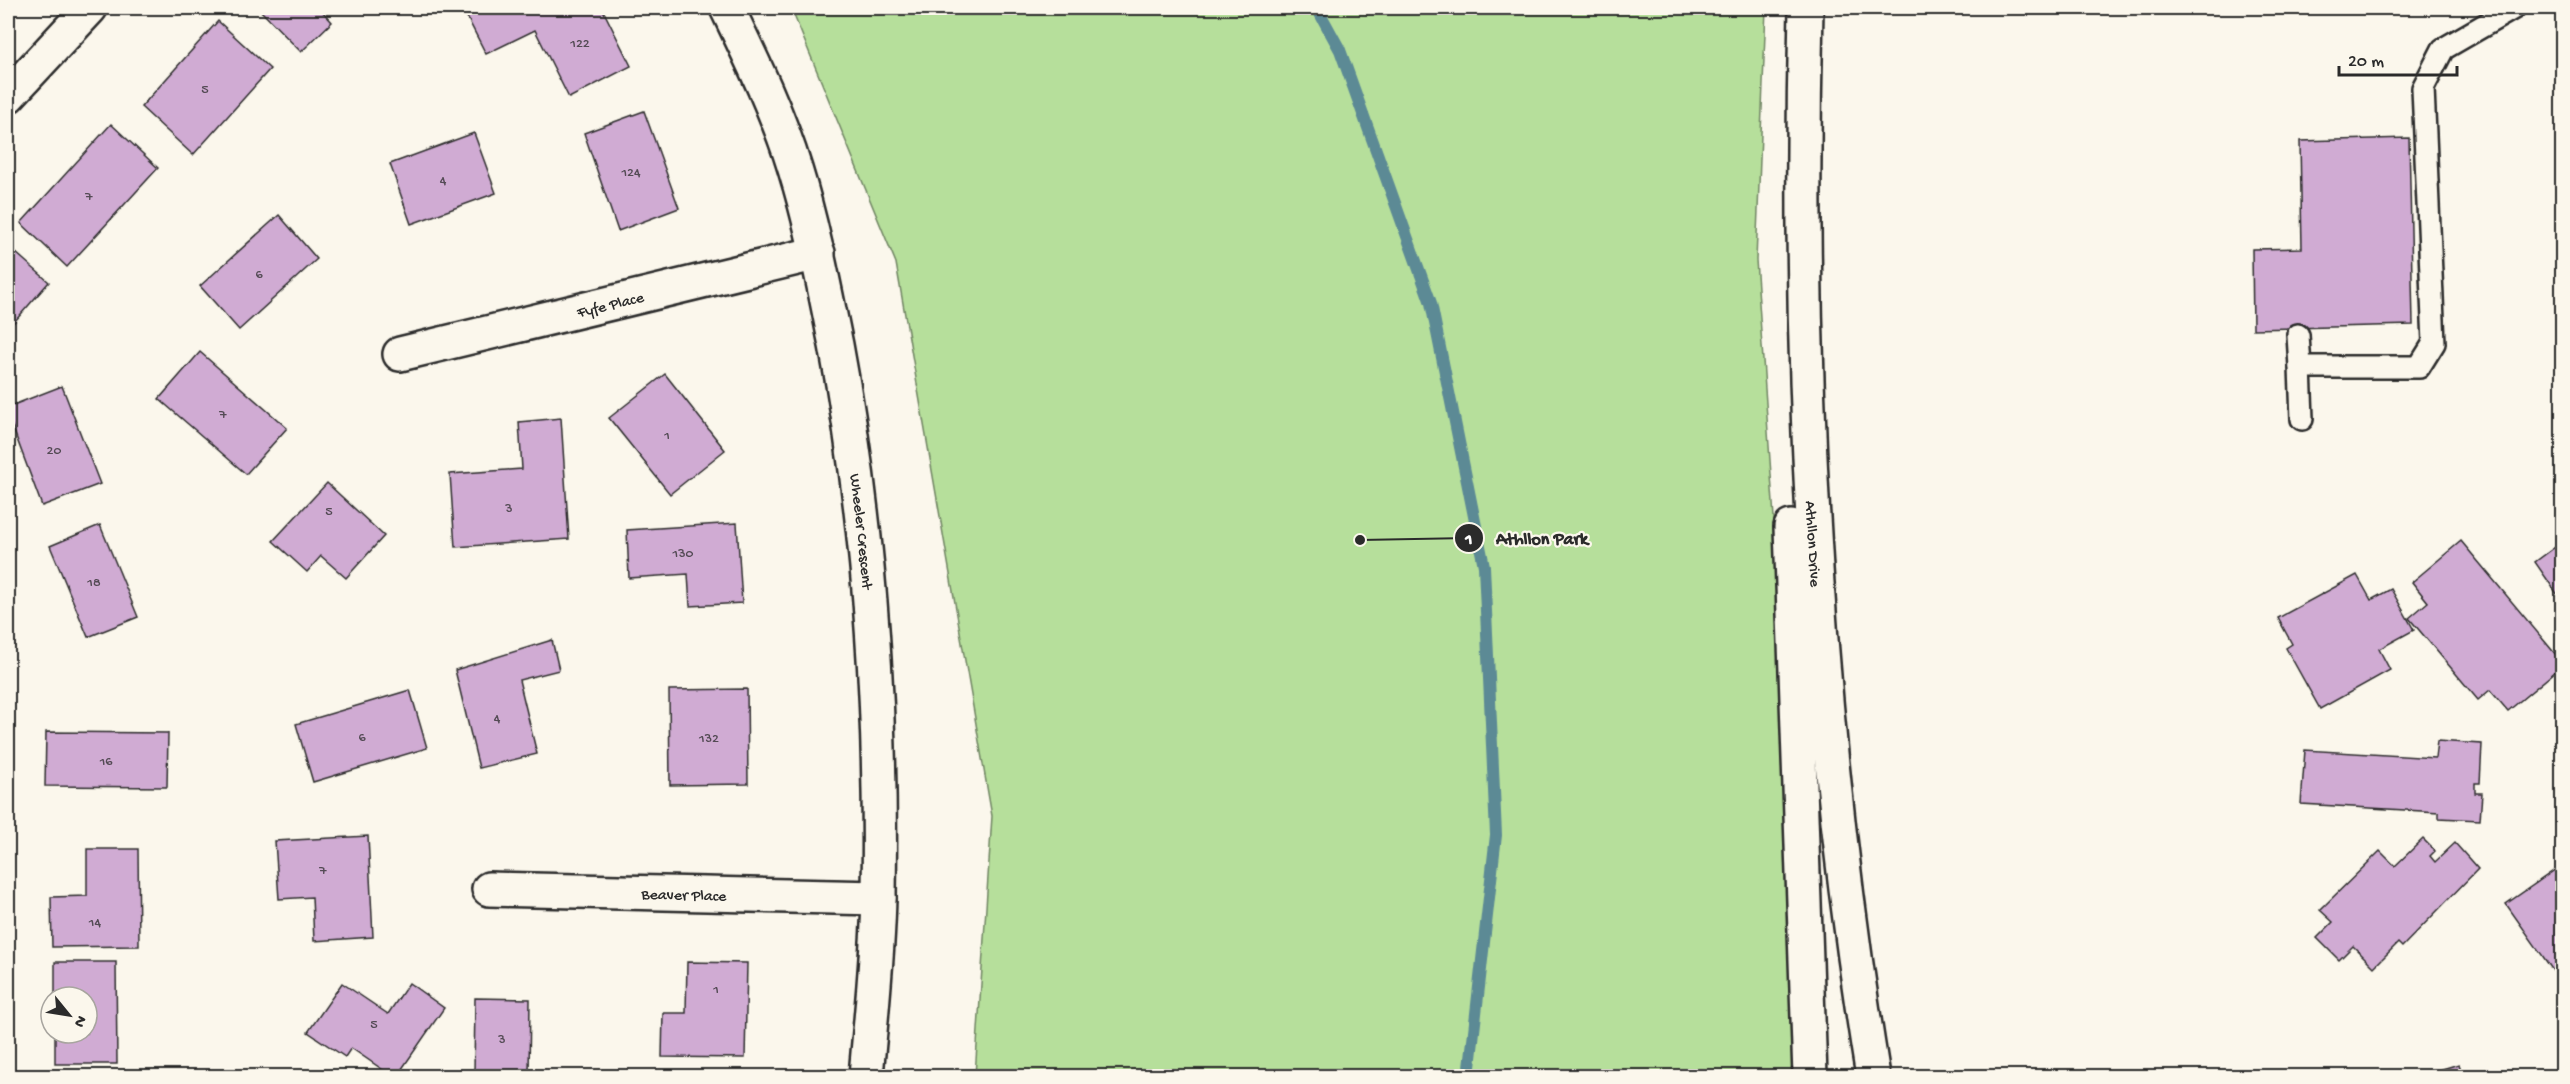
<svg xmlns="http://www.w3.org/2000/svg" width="2570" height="1084" font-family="'Gochi Hand',sans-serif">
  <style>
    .green { fill: #b6df9b; stroke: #708563; stroke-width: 1.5 }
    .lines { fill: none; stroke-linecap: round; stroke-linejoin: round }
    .stream { stroke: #5c8a95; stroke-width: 12 }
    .building { fill: #d0abd3; stroke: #2b2b2b; stroke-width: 1.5 }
    .lane-casing { stroke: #2b2b2b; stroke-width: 26 }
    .street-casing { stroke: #2b2b2b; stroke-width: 38 }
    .secondary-casing { stroke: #2b2b2b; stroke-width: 38 }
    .primary-casing { stroke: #2b2b2b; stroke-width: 38 }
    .lane { stroke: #fbf7ec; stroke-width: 21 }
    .street { stroke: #fbf7ec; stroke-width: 33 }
    .secondary { stroke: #fbf7ec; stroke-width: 33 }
    .primary { stroke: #fbf7ec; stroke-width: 33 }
    .labels { text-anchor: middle; stroke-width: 4.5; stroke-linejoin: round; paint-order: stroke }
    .number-label { font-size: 14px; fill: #544b55 }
    .street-label { font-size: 16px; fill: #2b2b2b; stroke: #fbf7ec }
    .leader { fill: none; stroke: #2b2b2b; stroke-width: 2 }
    .callout-dot { fill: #2b2b2b; stroke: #fbf7ec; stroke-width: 2 }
    .mark-label { font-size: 18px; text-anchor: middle; font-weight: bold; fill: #fff }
    .callout-label { font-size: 18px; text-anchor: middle; font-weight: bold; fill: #2b2b2b; stroke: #fbf7ec; stroke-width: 4.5; stroke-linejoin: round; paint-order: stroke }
  </style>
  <rect width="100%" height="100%" fill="#fbf7ec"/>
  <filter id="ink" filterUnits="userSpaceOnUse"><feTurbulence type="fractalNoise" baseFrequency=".0167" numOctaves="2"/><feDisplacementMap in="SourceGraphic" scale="12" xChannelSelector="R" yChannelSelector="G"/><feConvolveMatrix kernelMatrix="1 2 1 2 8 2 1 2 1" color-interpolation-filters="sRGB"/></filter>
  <g filter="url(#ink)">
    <path class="green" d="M791,8H1766L1756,260L1813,1076H975L992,816L896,263Z"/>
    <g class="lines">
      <path class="stream" d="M1317,8L1340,50L1431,303L1484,566L1496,835L1469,1076"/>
    </g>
    <g class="building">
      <path d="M258,8H328L323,12L332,22L301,52Z"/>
      <path d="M470,8H602L631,66L569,98L535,30L486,54L464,11Z"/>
      <path d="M218,21L270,69L193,155L141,107Z"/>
      <path d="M644,111L679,208L618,231L584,133Z"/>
      <path d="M111,124L158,168L67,267L21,223Z"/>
      <path d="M474,133L496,193L411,224L390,164Z"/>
      <path d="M2409,138L2413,325L2253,329L2252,249L2302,248L2300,141Z"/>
      <path d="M279,215L317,259L239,330L200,286Z"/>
      <path d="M15,252L49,282L8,329V261Z"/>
      <path d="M200,352L287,428L246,474L159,399Z"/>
      <path d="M665,374L725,450L670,494L609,418Z"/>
      <path d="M62,386L100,484L42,506L8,415V407Z"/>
      <path d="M561,418L569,539L455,547L450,474L522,469L519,422Z"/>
      <path d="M327,483L384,536L346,578L321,556L307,572L273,541Z"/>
      <path d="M737,523L742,603L690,606L688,574L629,578L627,530Z"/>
      <path d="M100,525L138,617L88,637L50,546Z"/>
      <path d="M2461,541L2562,662V666L2508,711L2490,690L2478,700L2409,618L2428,602L2412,582Z"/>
      <path d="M2562,542V601L2535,562Z"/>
      <path d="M2357,575L2371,600L2391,589L2414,630L2379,649L2390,670L2320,709L2286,648L2292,644L2278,618Z"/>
      <path d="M552,640L559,670L519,680L537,754L479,768L455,670Z"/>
      <path d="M747,689L748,784L670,785L669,690Z"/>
      <path d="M410,690L427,748L313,782L296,724Z"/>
      <path d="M46,732L168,733L167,787L45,786Z"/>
      <path d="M2437,741L2482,744L2480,783H2475V793H2482L2480,820L2439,818V812L2301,804L2305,750L2435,758Z"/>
      <path d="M368,836L373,937L314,941L312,897L279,899L275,841Z"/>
      <path d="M2423,839L2435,851L2430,856L2435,862L2455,843L2478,869L2402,947L2398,943L2374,967L2353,946L2339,960L2317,938L2333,922L2320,910L2380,851L2395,866Z"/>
      <path d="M87,849H138L139,946L52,947L51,897L87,896Z"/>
      <path d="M2562,865V971L2556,975L2506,904Z"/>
      <path d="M55,962H116L117,1064H55V1033H87V997H55Z"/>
      <path d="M687,962L747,963L745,1058L662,1057L663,1013H686Z"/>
      <path d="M342,983L388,1014L409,983L444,1008L397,1076H392L351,1048L345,1057L308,1032Z"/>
      <path d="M475,998L530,999L529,1076H474Z"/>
      <path d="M2459,1064L2463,1076H2419Z"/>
    </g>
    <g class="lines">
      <defs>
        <g id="lane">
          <path d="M2298,335L2300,367"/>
          <path d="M2302,419L2300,367H2419L2434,343L2423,88L2443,49L2514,8"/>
        </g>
        <g id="street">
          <path d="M8,96L90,8"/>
          <path id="s1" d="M400,354L818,253"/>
          <path id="s2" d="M489,889L879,898"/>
        </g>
        <g id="secondary">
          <path id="s3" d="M727,8C752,60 778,113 795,169C813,227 824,286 836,345C870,526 882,712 879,896C878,956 871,1017 866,1076"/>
        </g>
        <g id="primary">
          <path id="s4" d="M1806,8C1797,365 1815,723 1873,1076"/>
          <path d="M1791,527L1810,1076"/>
        </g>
      </defs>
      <use href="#lane" class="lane-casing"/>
      <use href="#street" class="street-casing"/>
      <use href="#secondary" class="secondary-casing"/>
      <use href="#primary" class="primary-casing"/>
      <use href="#lane" class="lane"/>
      <use href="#street" class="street"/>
      <use href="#secondary" class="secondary"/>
      <use href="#primary" class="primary"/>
    </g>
  </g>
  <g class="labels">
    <g class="number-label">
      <text x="580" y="47">122</text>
      <text x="205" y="93">5</text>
      <text x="631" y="176">124</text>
      <text x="443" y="184">4</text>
      <text x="89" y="200">7</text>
      <text x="259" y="278">6</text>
      <text x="223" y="418">7</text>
      <text x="667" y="439">1</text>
      <text x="54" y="454">20</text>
      <text x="509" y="512">3</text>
      <text x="329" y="515">5</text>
      <text x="683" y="557">130</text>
      <text x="94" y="586">18</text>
      <text x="497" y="722">4</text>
      <text x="362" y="741">6</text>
      <text x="709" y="742">132</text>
      <text x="106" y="765">16</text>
      <text x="323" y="874">7</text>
      <text x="95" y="926">14</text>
      <text x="716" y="993">1</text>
      <text x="374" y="1028">5</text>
      <text x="502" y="1043">3</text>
    </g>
    <g class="street-label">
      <text dy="6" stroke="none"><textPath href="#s1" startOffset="216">Fyfe Place</textPath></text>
      <text dy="6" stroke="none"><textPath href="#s3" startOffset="544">Wheeler Crescent</textPath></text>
      <text dy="6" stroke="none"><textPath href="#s4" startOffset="536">Athllon Drive</textPath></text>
      <text dy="6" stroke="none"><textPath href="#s2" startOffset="195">Beaver Place</textPath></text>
    </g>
  </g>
  <path class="leader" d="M1360 540L1469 538"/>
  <g class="callout-dot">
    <circle cx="1360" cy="540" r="6"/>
    <circle cx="1469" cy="538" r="15"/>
  </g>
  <g class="mark-label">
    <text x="1469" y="544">1</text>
  </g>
  <g class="callout-label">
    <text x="1542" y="544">Athllon Park</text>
  </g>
  <rect width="2570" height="1084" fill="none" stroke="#fbf7ec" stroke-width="30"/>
  <rect x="15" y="15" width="2540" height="1054" fill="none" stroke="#2b2b2b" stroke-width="2" filter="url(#ink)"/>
  <g transform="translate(69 1015) rotate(120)"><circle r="28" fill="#fbf7ec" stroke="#a8a59f" stroke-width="1.5"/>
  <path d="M0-4.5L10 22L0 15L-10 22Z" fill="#2b2b2b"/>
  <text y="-9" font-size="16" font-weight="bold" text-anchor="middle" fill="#2b2b2b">N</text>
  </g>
  <path d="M2339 66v9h118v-9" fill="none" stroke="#2b2b2b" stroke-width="3"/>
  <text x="2348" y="66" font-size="18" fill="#2b2b2b" stroke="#fbf7ec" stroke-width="4.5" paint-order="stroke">20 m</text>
</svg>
